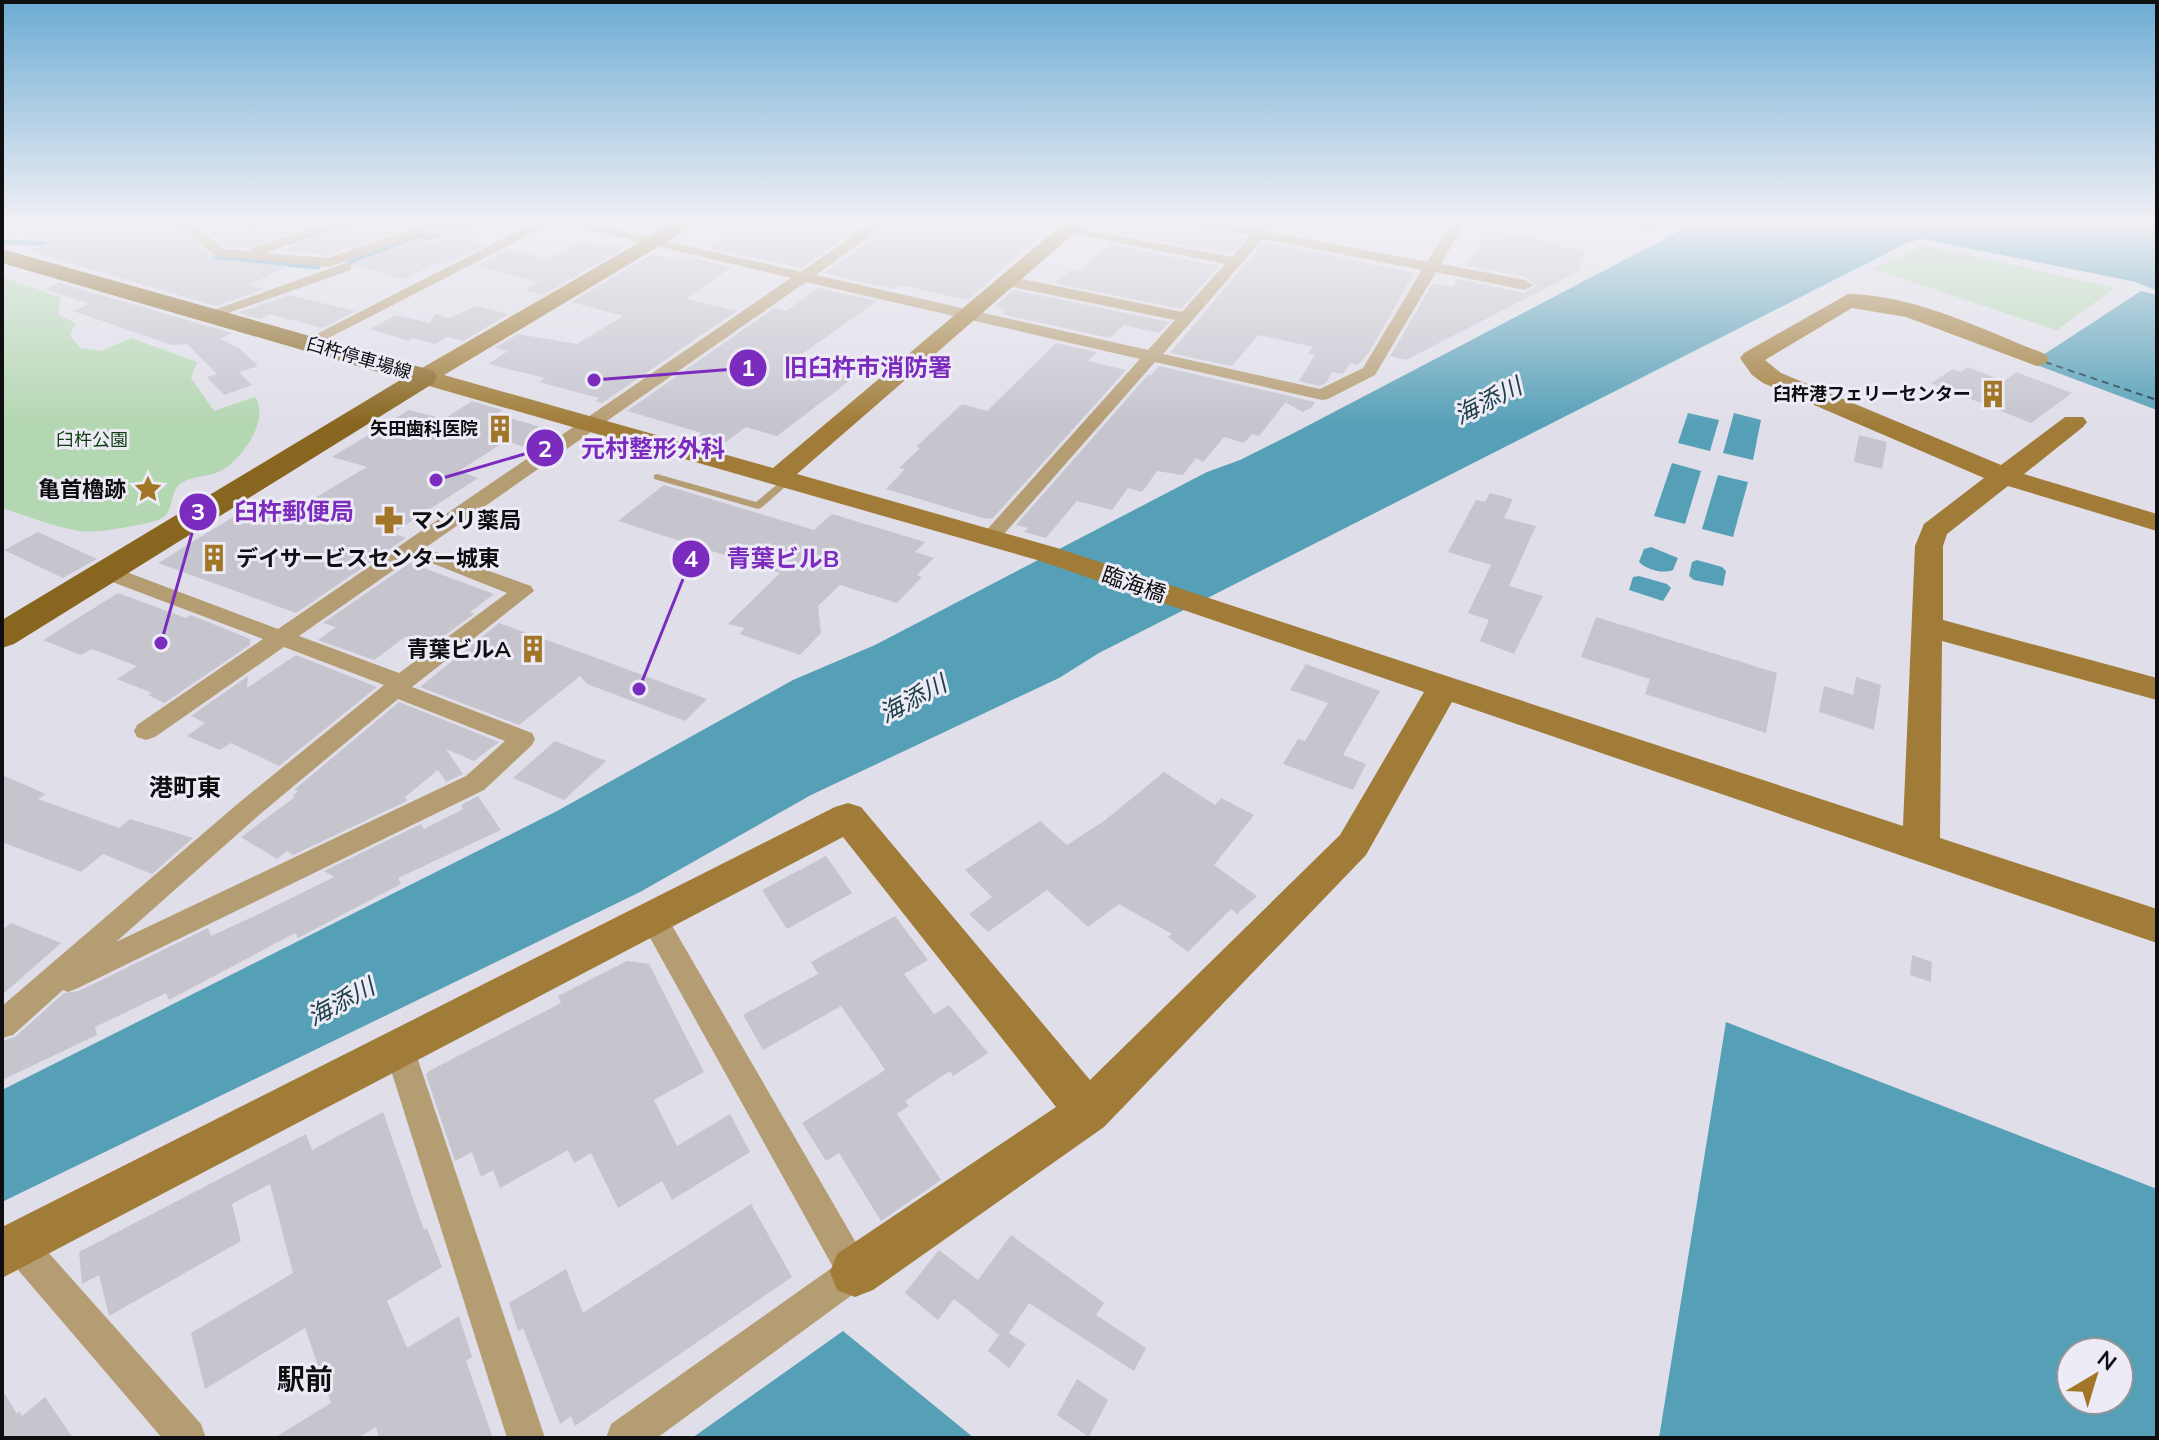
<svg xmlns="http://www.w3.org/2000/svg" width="2159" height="1440" font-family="Mulish,'Noto Sans JP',sans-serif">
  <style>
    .green { fill: #b3d7b1 }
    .water { fill: #56a0b7; fill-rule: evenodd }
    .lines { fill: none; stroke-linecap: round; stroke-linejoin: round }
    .stream { stroke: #56a0b7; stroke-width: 5 }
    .ferry { stroke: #1d404b; stroke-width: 2; stroke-dasharray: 7 5; stroke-linecap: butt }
    .building { fill: #c6c5ce }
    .lane { fill: #b59d73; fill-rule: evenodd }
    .street { fill: #b59d73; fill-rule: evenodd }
    .secondary { fill: #a07c38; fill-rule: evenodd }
    .primary { fill: #89661f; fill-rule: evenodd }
    .labels { text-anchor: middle; stroke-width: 6; stroke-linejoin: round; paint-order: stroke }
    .far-street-label { font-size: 18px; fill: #0f0e11; stroke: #edebf5 }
    .far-poi-label { font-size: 18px; font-weight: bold; fill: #0f0e11; stroke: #edebf5; text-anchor: end }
    .far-park-label { font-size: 18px; fill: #0f3e11; stroke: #edebf5 }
    .poi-label { font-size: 22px; font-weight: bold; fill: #0f0e11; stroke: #edebf5; text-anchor: end }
    .street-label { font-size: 22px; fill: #0f0e11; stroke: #edebf5 }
    .water-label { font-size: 24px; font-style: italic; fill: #1d404b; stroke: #edebf5 }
    .neighbourhood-label { font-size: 24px; font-weight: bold; fill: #0f0e11; stroke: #edebf5 }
    .near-neighbourhood-label { font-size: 28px; font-weight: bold; fill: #0f0e11; stroke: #edebf5 }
    .leader { fill: none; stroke: #7b2cbf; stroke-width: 3 }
    .callout-dot { fill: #7b2cbf; stroke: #edebf5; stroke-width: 3 }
    .mark-label { font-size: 24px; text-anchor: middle; font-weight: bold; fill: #fff }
    .callout-label { font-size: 24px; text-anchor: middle; font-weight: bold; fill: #7b2cbf; stroke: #edebf5; stroke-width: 6; stroke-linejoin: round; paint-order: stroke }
  </style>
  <rect width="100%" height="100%" fill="#e0dee8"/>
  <g class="green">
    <path d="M1924,245L2115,288L2057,330L1873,269Z"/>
    <path d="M2,277L60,297L58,315L76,323L70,335L80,348L102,351L131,338L197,362L191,378L214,411L255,397C270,419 244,456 224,469C212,477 195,475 183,482C167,491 177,513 158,520C143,525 94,534 79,531C53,526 27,516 2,508Z"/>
  </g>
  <g class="water">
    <path d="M1695,223H2157V291L2136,282L1922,239L1907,243L1099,653L1059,678L811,795L640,892L2,1202V1090L557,811L793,680L875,645L1207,472L1240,460L1290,435Z"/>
    <path d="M2141,291L2157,295V410L2031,363Z"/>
    <path d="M1688,413L1719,420L1710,451L1678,443Z"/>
    <path d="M1734,413L1761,420L1753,460L1723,453Z"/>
    <path d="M1672,463L1701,471L1685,524L1654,516Z"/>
    <path d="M1718,475L1748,482L1733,537L1702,529Z"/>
    <path d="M1651,547L1678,558L1673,570C1663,574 1647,570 1639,562L1644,549Z"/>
    <path d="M1697,560L1722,567L1726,571L1723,586L1694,580L1689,576L1692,562Z"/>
    <path d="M1639,576L1667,584L1671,588L1663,601L1629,590L1633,577Z"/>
    <path d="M1726,1022L2157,1189V1438H1659ZM2071,1352H2119V1400H2071Z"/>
    <path d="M843,1331L974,1438H692Z"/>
  </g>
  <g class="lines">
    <g class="stream">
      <path d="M6,242L57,244"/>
      <path d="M206,257L318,267"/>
      <path d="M350,262L456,223"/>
    </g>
    <path class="ferry" d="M2045,362L2157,400"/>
  </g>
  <g class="building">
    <path d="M31,223H171L216,259L289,266L248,285L265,289L216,306L29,251L56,240L30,238Z"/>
    <path d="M195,223H239L251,231L260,223H321L247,248L226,246Z"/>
    <path d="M357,223H418L328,255L280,251Z"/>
    <path d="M478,223L494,226L462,238L487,244L449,263H437L404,279L354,266L353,262L421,238L422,242L430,244Z"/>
    <path d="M749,223H840L859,228L802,268L708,248Z"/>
    <path d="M907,223H1054L968,300L900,285L894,289L824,273L892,225L902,227Z"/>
    <path d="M1133,223H1192L1245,238L1231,254L1121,233Z"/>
    <path d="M1488,230L1559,243L1558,246L1586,251L1579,271L1406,360L1390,356L1433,283L1453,287L1458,279L1524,293L1536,286L1526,277L1466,266Z"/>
    <path d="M581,242L603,247L609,244L625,247L543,295L525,290L539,282L476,266L508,249L549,259Z"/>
    <path d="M1264,242L1414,273L1370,351L1358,365L1350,363L1343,374L1332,372L1326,383L1320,386L1299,381L1315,355L1308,354L1313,347L1258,335L1232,366L1170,353Z"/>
    <path d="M1110,244L1219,266L1181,309L1055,283L1072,269L1080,271Z"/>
    <path d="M652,254L686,260L691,257L732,267L686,299L737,311L602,403L595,401L599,398L539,382L545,378L488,364L508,351L495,348L518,334L577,344L623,316L571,302Z"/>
    <path d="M59,283L232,333L220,339L239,348L258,366L239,372L252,385L224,395L207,377L217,374L187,344L172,345L73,311L90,304L45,289Z"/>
    <path d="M818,288L877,301L791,362L853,378L777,436L746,427L723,444L697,436L702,433L627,411L774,308L786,311Z"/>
    <path d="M1013,290L1169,322L1159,333L1124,325L1110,338L1001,314L1005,310L995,306Z"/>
    <path d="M289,295L355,311L323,328L269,314L260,319L238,313Z"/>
    <path d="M476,306L509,314L463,341L447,337L435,344L413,338L409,341L370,329L396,315L430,323L435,314L449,318Z"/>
    <path d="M1056,343L1097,352L1088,361L1126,370L993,518L986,519L886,489L905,469L899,468L920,448L916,447L962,404L987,411Z"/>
    <path d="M1159,366L1315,402L1312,407L1303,412L1286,403L1289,398L1259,436L1252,434L1244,443L1224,437L1203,462L1196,458L1183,475L1157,471L1142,492L1128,488L1112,510L1077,501L1046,538L1024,532L1028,528L1016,525L1148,375H1151Z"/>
    <path d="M1968,367L2004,381L2016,372L2072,393L2031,423L1931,383L1953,369L1960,372Z"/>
    <path d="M472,401L503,410L497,414L559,433L534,450L506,441L459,471L478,478L393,533L406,538L296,613L158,563L264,498L296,509L367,467L332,457L409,410L444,419Z"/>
    <path d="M1859,435L1887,442L1882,469L1854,462Z"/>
    <path d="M664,485L814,530L832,514L925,542L915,552L934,558L917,575L922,577L897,603L840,585L818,606L821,633L800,655L740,634L744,628L728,624L780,573L618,521Z"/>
    <path d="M1490,493L1513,499L1504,518L1536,526L1509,586L1543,596L1514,654L1480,641L1489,620L1468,613L1491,565L1448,552L1476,500L1485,502Z"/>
    <path d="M38,532L97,559L63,578L4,550Z"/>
    <path d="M410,563L494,594L470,612L474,614L430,646L405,637L374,660L318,640L336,627L323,623Z"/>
    <path d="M118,593L186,618L191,615L250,639V645L164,703L148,695L152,693L117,679L137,666L92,649L81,655L43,640Z"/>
    <path d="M1596,617L1777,673L1766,733L1645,694L1650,679L1581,657Z"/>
    <path d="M499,623L586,654L707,699L685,721L587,684L580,676L519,725L420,687Z"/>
    <path d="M296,655L377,687L279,766L231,743L220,750L187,736L205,723L191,716L248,676L247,688Z"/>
    <path d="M1306,664L1380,691L1343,755L1366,764L1353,790L1283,764L1298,739L1305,741L1328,703L1290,690Z"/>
    <path d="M1856,677L1881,685L1874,730L1819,712L1824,686L1853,695Z"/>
    <path d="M399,702L499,742L474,761L446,749L463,774L446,782L438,770L405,797L407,801L293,855L287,851L277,859L241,837L295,797L293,796L298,791L294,790Z"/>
    <path d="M555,741L606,761L564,800L513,778Z"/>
    <path d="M1164,772L1215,805L1221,798L1254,815L1214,865L1257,896L1237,914L1231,909L1188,952L1168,937L1172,934L1119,904L1088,927L1047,890L988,932L969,914L992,897L965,870L1040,821L1067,845L1104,821Z"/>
    <path d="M2,775L46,794L38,799L119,828L130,819L193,838L152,874L103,854L81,872L2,842Z"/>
    <path d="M478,796L501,830L398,878L401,884L298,938L295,933L169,1000L166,993L95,1027L97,1035L2,1080V1041L15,1037L64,993L79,991L208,928L211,936L261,913L334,877L324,871L421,824L424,829L463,809L461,805Z"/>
    <path d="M826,856L852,893L787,929L762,890Z"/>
    <path d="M895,916L928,960L904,974L934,1014L949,1005L988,1053L953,1076L950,1071L905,1101L909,1106L897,1114L941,1180L881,1221L839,1153L826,1161L802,1123L885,1070L874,1053L841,1006L763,1050L743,1015L818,974L811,962Z"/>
    <path d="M11,923L61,943L2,995V930Z"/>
    <path d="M1912,955L1932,962L1931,982L1910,975Z"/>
    <path d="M627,961L649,964L704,1072L654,1100L677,1146L730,1114L750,1152L672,1200L662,1181L618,1208L591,1153L574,1163L568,1150L500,1188L493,1170L481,1177L472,1152L455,1161L426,1075L429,1071L561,1003L558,996Z"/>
    <path d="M383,1112L424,1230L427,1228L442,1267L387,1301L407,1348L459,1316L472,1357L466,1361L493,1438H379L376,1427L358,1438H274L331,1403L305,1328L205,1389L191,1333L293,1273L270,1184L232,1204L241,1241L109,1316L99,1275L82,1284L79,1252L306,1134L312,1150Z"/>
    <path d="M751,1204L792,1277L575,1426L571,1416L560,1424L523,1328L518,1331L509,1303L566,1269L583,1313Z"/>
    <path d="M1011,1235L1104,1303L1096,1315L1146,1348L1134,1371L1029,1303L1009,1333L1026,1344L1009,1368L988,1351L999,1335L954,1299L938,1320L905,1293L939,1250L978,1280Z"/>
    <path d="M1077,1379L1108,1400L1089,1437L1057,1415Z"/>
    <path d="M2,1389L17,1414L19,1411L22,1416L45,1397L73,1438H2Z"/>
  </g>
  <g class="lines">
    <path class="lane" d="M657,474L756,502L785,478L788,477L793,480L761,508L758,509L654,479V475Z"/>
    <g class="street">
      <path d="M174,223H190L225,249L249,251L251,248L332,223H354L265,253L328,258L428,223H449L447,226L475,223L429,241L424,240V234L329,267L216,256Z"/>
      <path d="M242,223H256L257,224L250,228Z"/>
      <path d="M534,223H552L313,346H301L299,343Z"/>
      <path d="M560,223H586L801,272L871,223H888L816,275L1148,350L1175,320L1008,286L1000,281L1008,276L1182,312L1225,264L1070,233L1063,229L1065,226L1232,257L1250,236L1195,223H1225L1257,229L1262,223H1277L1270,232L1427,262L1451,223H1465L1441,264L1525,280L1533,285L1525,290L1436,272L1375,375L1328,399L1322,400L1155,362L997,542L990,544L980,538L983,534L1140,359L806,282L425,548L531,586L534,591L412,687L532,733L535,739L532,745L484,790L78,988L68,992L63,990L13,1035L2,1038V1006L241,801L384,685L284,647L155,737L146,740L137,737L134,731L137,725L263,639L99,577L96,572L99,567H113L278,629L791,278ZM1263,239L1422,270L1363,368L1320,389L1163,354ZM414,556L507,593L399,673L299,636ZM398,699L505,741L466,776L116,942L259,815Z"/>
      <path d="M1624,223H1657L1662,227L1655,231Z"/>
      <path d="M346,263L351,264V270L214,318H202L200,315Z"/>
      <path d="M653,906L663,910L873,1272L867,1284L657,1438H606L611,1424L833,1267L639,918L643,910Z"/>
      <path d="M399,1034L410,1038L414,1048L545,1438H507L384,1048L388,1038Z"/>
      <path d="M19,1228L31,1233L201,1424L206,1438H162L7,1257L2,1244L7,1233Z"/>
    </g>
    <path class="secondary" d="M673,223H698L444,375L773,468L1064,223H1086L797,474L1057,548L1903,826L1915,546L1924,524L1984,478L1763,383L1752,375L1740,358L1744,353L1848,294C1916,295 1983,330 2045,354L2049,359L2045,364L2037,366L1906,317L1852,308L1765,360L1781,373L2001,465L2065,417H2083L2087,422L2083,427L2024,474L2157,514V531L2008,486L1947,534L1943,546V620L2157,678V700L1942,641L1940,838L2157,909V943L1452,702L1366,855L1104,1127L873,1290L855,1297L837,1290L830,1272L837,1254L1056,1107L843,837L2,1278V1227L835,807L848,803L861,807L1090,1080L1340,835L1424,692L1037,560L415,382L412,377L415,372Z"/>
    <path class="primary" d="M2,249L434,371L437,377L434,383L14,644L2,648V620L402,379L2,263Z"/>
  </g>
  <linearGradient id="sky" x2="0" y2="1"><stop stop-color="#6dacd4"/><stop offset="0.52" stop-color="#f1f0f5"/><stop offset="1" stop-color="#f1f0f5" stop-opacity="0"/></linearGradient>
  <rect width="2159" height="425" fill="url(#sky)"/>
  <defs>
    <symbol id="building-bare" viewBox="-9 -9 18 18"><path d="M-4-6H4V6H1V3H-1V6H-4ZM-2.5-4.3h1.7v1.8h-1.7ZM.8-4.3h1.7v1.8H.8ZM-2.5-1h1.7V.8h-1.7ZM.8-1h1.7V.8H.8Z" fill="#a27627" stroke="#edebf5" stroke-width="2.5" paint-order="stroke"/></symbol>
    <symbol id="sight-bare" viewBox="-9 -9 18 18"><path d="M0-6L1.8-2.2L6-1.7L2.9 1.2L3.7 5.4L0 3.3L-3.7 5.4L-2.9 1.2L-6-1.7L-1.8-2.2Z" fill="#a27627" stroke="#edebf5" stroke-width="2.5" paint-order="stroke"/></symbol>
    <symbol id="pharmacy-bare" viewBox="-9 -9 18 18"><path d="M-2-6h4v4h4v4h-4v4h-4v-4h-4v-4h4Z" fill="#a27627" stroke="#edebf5" stroke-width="2.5" paint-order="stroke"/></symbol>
  </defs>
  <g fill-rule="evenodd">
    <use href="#building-bare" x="1973" y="374" width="40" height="40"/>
    <use href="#building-bare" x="480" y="409" width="40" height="40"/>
    <use href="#sight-bare" x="128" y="469" width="40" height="40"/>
    <use href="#pharmacy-bare" x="369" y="500" width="40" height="40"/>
    <use href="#building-bare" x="194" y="538" width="40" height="40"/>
    <use href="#building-bare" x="513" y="629" width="40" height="40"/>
  </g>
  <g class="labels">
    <g class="far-street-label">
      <text transform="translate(359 358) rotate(16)" y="6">臼杵停車場線</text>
    </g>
    <g class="far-poi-label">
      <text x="1971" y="400">臼杵港フェリーセンター</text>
      <text x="478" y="435">矢田歯科医院</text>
    </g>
    <g class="far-park-label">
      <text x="92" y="446">臼杵公園</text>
    </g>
    <g class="poi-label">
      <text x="126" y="497">亀首櫓跡</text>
      <text x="411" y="528" text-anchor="start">マンリ薬局</text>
      <text x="236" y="566" text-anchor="start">デイサービスセンター城東</text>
      <text x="511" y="657">青葉ビルA</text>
    </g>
    <g class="street-label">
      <text transform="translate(1134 584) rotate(19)" y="8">臨海橋</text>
    </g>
    <g class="water-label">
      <text transform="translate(1488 401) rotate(-27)" y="8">海添川</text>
      <text transform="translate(913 699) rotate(-28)" y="8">海添川</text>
      <text transform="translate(341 1002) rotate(-28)" y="8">海添川</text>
    </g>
    <g class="neighbourhood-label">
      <text x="185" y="796">港町東</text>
    </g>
    <g class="near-neighbourhood-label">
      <text x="305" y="1389">駅前</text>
    </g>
  </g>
  <path class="leader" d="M594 380L748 368M436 480L545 448M161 643L198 512M639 689L691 559"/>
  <g class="callout-dot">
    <circle cx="594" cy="380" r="8"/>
    <circle cx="436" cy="480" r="8"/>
    <circle cx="161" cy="643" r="8"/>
    <circle cx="639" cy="689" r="8"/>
    <circle cx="748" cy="368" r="20"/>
    <circle cx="545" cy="448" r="20"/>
    <circle cx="198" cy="512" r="20"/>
    <circle cx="691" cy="559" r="20"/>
  </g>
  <g class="mark-label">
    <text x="748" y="376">1</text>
    <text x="545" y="457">2</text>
    <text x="198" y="520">3</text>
    <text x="691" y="567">4</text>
  </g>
  <g class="callout-label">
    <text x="868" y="376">旧臼杵市消防署</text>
    <text x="653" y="457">元村整形外科</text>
    <text x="294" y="520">臼杵郵便局</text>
    <text x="783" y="567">青葉ビルB</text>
  </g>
  <rect width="2159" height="1440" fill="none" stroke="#0f0e11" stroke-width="8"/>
  <g transform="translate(2095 1376) rotate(38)"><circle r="38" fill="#edebf5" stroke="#94939a" stroke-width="2"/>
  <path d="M0-6L14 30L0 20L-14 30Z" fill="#a27627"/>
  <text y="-12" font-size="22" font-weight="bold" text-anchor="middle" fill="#0f0e11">N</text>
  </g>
</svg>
